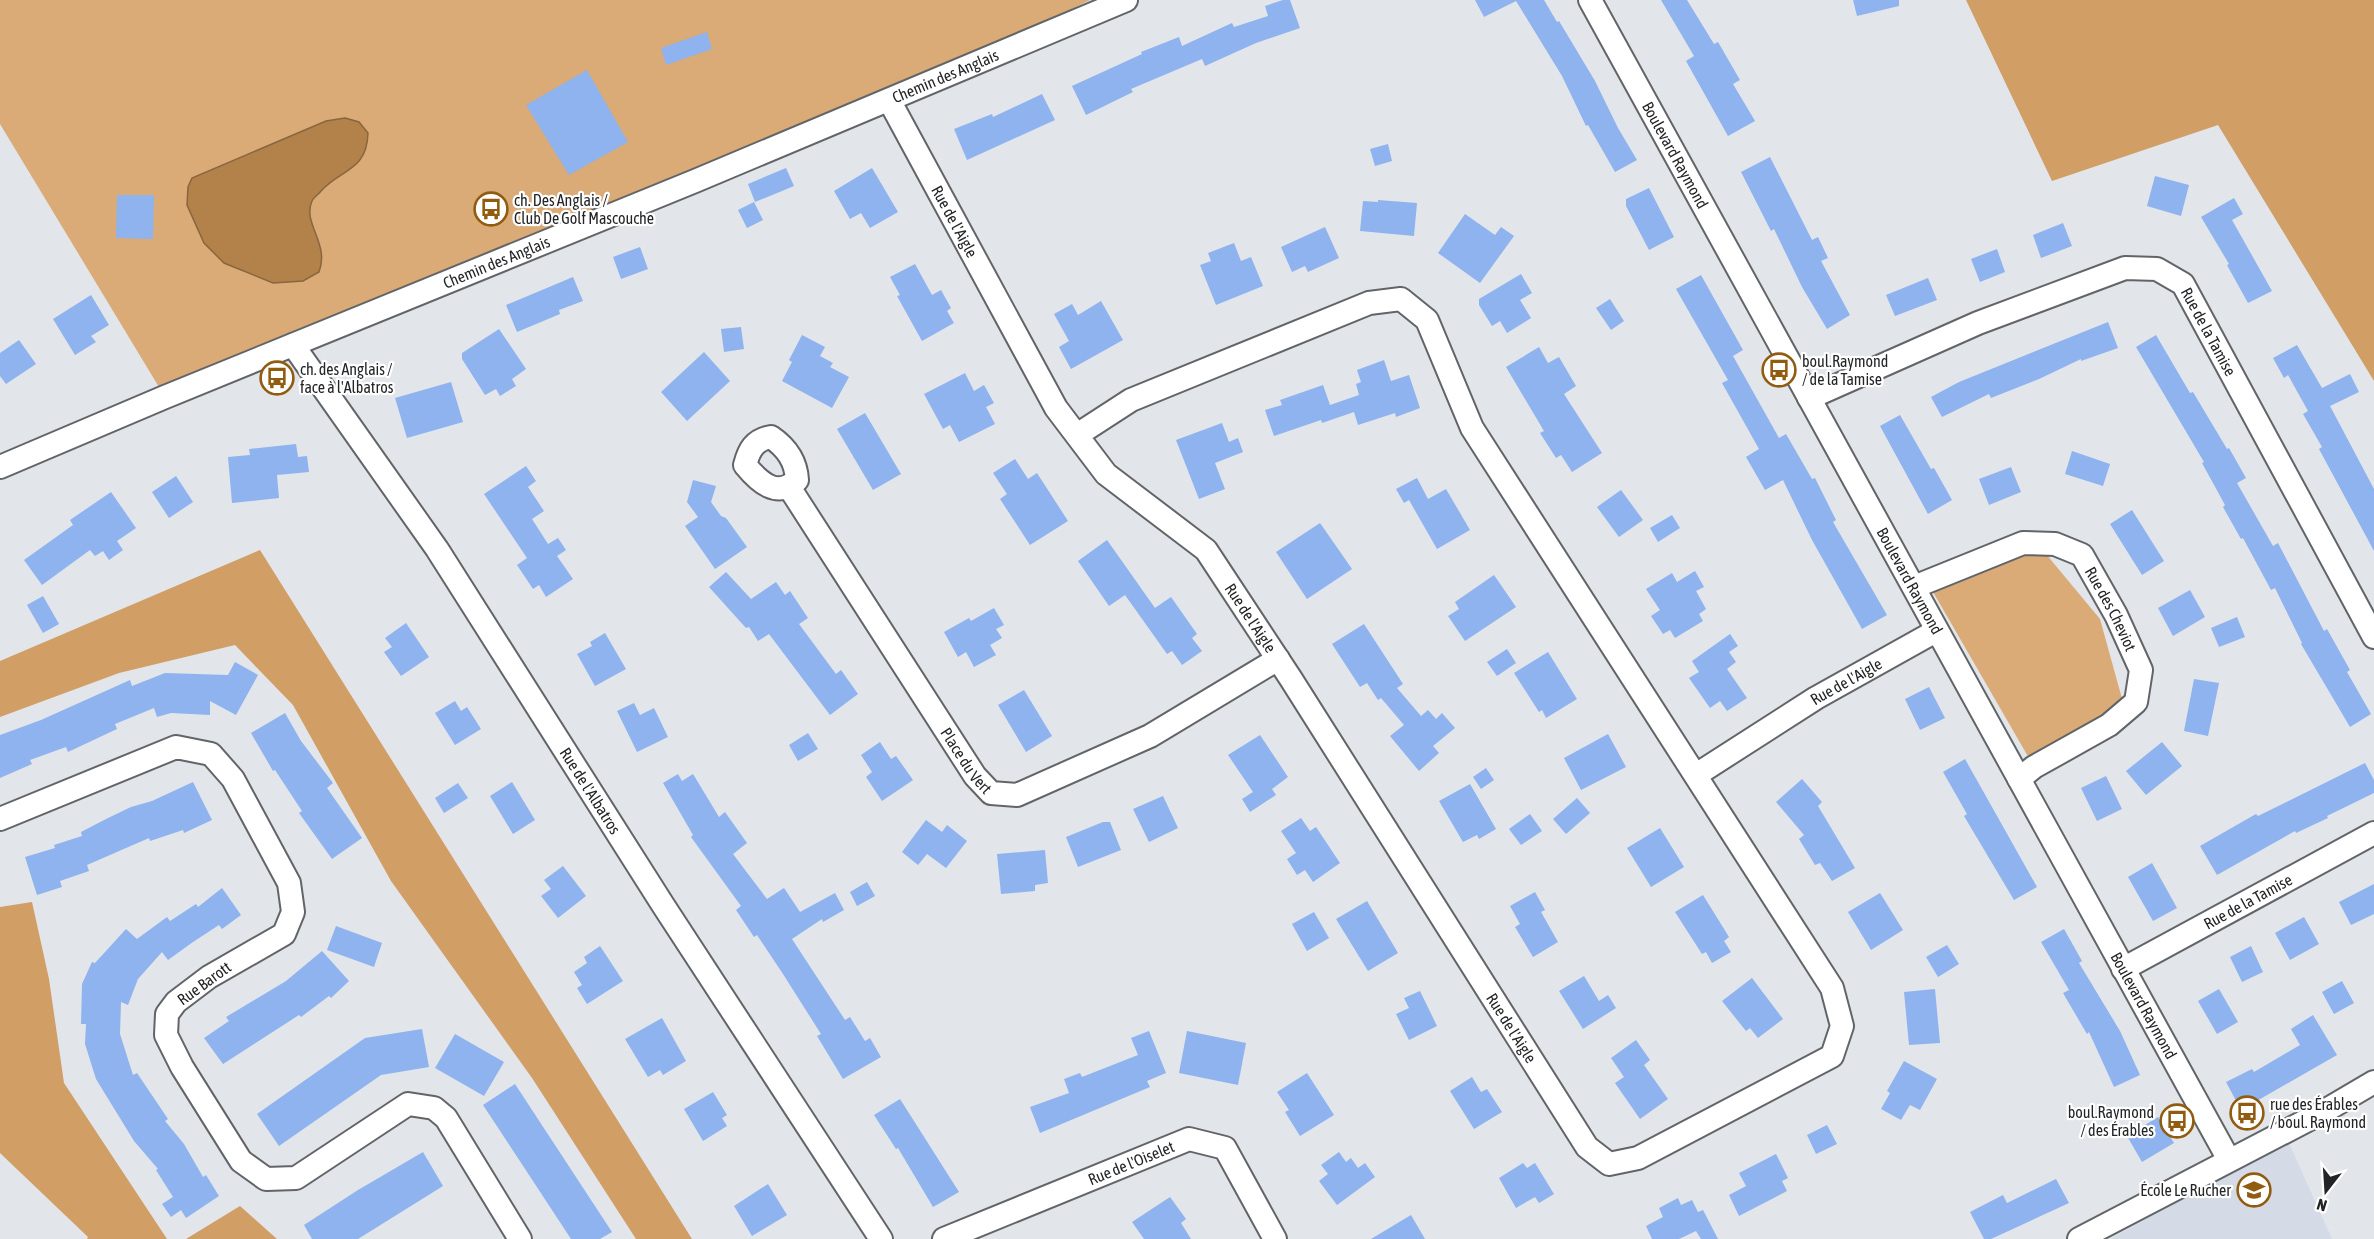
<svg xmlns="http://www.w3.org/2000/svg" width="2374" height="1239" font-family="'Asap Condensed',sans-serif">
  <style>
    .built { fill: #d4dbe6 }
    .green { fill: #daaa77 }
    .forest { fill: #d19e66 }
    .water { fill: #b3824a; stroke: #88663f; stroke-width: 1.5 }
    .building { fill: #8eb3ee }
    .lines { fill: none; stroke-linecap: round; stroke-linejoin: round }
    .minor-casing { stroke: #626568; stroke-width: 26 }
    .minor { stroke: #fff; stroke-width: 22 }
    .labels { text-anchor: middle; stroke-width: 4.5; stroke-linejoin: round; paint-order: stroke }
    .street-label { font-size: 16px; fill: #232426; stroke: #fff }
    .poi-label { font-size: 16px; fill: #232426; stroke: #fff; text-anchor: start }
  </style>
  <rect width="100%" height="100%" fill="#e2e5ea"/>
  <path class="built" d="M2288,1141L2332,1239H2110Z"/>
  <g class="green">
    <path d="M0,0H1090L889,100L165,397L0,124Z"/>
    <path d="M2041,548L2100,619L2124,706L2037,772L1929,585Z"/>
  </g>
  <g class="forest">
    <path d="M1966,0H2374V381L2218,125L2052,181Z"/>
    <path d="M260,550L692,1239H636L532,1078L391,881L293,705L235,645L119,673L0,717V661Z"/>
    <path d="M32,902L49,979L64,1083L167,1239H87L88,1237L0,1153V907Z"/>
    <path d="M240,1206L277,1239H186Z"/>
  </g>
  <path class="water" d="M345,118L359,122L368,133C367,171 341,169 321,191C319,194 313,198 312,201C302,223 330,244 319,272L303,281L273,283L224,263L204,243L187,205L188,187L192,178L326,121Z"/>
  <g class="building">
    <path d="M1283,0H1290L1300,28L1256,43L1205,66L1202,59L1131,89L1133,92L1086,115L1072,86L1142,54L1141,52L1179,37L1182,46L1232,23L1234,27L1268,16L1265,6Z"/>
    <path d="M1475,0H1544L1557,22L1559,21L1595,81L1618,128L1637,160L1615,172L1588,125L1586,126L1562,76L1516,1L1484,17Z"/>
    <path d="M1661,0H1687L1714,44L1718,42L1740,80L1733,84L1755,121L1728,136L1686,61L1694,56Z"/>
    <path d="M1853,0H1899V6L1857,16Z"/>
    <path d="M707,32L712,49L666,65L661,48Z"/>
    <path d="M587,70L628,142L569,175L526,105Z"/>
    <path d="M1042,94L1055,120L967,160L954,129L992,114L993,117Z"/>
    <path d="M1388,144L1392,161L1375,166L1370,149Z"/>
    <path d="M1770,157L1812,240L1818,237L1828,258L1821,261L1850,315L1827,329L1802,287L1774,229L1771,231L1741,172Z"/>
    <path d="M786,168L794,186L755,202L748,184Z"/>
    <path d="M872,168L898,212L870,228L861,213L850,219L834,191Z"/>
    <path d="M2155,176L2189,185L2181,216L2147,206Z"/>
    <path d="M1649,188L1674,237L1649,250L1626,206V199Z"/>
    <path d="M117,195H154L153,239L116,238Z"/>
    <path d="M2234,198L2243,214L2232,220L2272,291L2248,303L2227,265L2229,264L2201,217Z"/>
    <path d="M1378,200L1417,203L1414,236L1360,231L1363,201L1378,202Z"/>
    <path d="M754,202L763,220L747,228L738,210Z"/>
    <path d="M1465,214L1495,235L1501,227L1514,236L1480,283L1438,253Z"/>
    <path d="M2063,223L2072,246L2041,258L2033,235Z"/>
    <path d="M1325,227L1339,258L1308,272L1305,266L1292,272L1281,247Z"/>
    <path d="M1234,243L1241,261L1251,257L1263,286L1216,305L1200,265L1211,261L1208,253Z"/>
    <path d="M640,247L648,269L621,279L613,257Z"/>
    <path d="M1997,249L2005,272L1980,282L1971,259Z"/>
    <path d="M915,264L932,295L941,290L951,308L947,311L954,323L922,341L897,296L900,295L890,277Z"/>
    <path d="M1521,274L1532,293L1520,300L1531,318L1507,333L1500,321L1492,326L1479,305V299Z"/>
    <path d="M1701,275L1743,350L1733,356L1779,438L1786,434L1812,479L1815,478L1836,520L1833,522L1887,615L1862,629L1812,540L1783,480L1765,490L1746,457L1759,449L1722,383L1728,380L1676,289Z"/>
    <path d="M573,277L583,301L559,310L560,314L517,332L506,305Z"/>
    <path d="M1928,278L1937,300L1895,316L1886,295Z"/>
    <path d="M91,295L109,325L91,336L96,342L75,355L53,319Z"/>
    <path d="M1610,299L1624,321L1611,330L1596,308Z"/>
    <path d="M1101,301L1123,340L1071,369L1059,347L1069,341L1054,314L1072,304L1078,315Z"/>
    <path d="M2108,322L2118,348L2081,361V359L2039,379L1991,398L1989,394L1942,417L1931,397L1959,382Z"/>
    <path d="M741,327L744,349L724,352L721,329Z"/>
    <path d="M499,329L526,369L512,379L516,386L500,396L496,389L485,395L462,359V353Z"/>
    <path d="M802,335L825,347L820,356L833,363L830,367L849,377L832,408L782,381L792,362L789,360Z"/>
    <path d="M2156,335L2190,393L2193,392L2227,449L2229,448L2246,478L2237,483L2273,546L2278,543L2324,631L2327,629L2350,670L2347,672L2371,714L2350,727L2301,644L2302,643L2275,588L2271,590L2243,538L2241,539L2223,507L2225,505L2202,463L2204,462L2136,347Z"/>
    <path d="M19,340L36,364L6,384L0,376V353Z"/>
    <path d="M2297,345L2322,388L2350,374L2359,392L2330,406L2374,489V551L2319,449L2322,447L2303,414L2308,411L2288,375L2284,378L2273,358Z"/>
    <path d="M1539,347L1548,363L1559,357L1576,386L1564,394L1602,453L1572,472L1561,455L1556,458L1540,433L1544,431L1506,367Z"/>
    <path d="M704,352L730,381L687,421L661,392Z"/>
    <path d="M1384,360L1391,381L1409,375L1420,408L1396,417L1395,413L1358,425L1354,412L1322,423L1321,420L1274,436L1265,410L1282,405L1280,400L1323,385L1330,405L1359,395L1356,384L1361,382L1357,370Z"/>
    <path d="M965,373L974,391L984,385L994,403L986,407L995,424L959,442L950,425L943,429L924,394Z"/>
    <path d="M451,382L463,422L407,438L395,398Z"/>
    <path d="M865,413L901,474L873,490L837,429Z"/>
    <path d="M1900,415L1931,469L1934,468L1952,500L1928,514L1880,426Z"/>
    <path d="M1222,423L1229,442L1238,438L1243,452L1215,463L1225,489L1199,499L1176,440Z"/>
    <path d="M296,444L298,457L307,456L309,472L277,475L279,498L232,503L228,457L250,455L249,449Z"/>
    <path d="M2072,451L2110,464L2103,486L2065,474Z"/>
    <path d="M1015,459L1028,479L1037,473L1068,521L1030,545L1000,499L1007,494L993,473Z"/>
    <path d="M526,466L536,481L528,487L544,511L532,519L548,544L558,538L566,550L557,556L573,579L546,597L539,585L533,589L517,565L527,558L484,494Z"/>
    <path d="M2011,467L2021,492L1989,505L1979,479Z"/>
    <path d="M176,476L193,502L169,518L152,492Z"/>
    <path d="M1417,478L1428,499L1446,489L1470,530L1437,549L1409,500L1404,503L1396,489Z"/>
    <path d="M693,480L716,486L711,502L721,516L726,518L747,547L715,569L685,526L698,517L687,502Z"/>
    <path d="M1621,490L1643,520L1619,537L1597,507Z"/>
    <path d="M111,492L136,528L117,541L123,550L109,560L103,551L95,556L90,550L42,585L24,560L73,525L70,520Z"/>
    <path d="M2132,510L2164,561L2142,575L2110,524Z"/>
    <path d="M1672,515L1680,528L1658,542L1650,528Z"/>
    <path d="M1320,523L1352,569L1307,599L1276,552Z"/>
    <path d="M1107,540L1155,608L1171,597L1197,634L1192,638L1202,651L1182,665L1172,651L1167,654L1125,595L1109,606L1078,561Z"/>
    <path d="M1695,571L1704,587L1696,591L1706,609L1699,614L1703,621L1675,638L1670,630L1663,634L1651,616L1660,610L1646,589L1672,573L1677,582Z"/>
    <path d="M726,572L751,599L776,582L785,595L790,591L808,618L799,624L836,674L841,670L858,694L830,715L769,634L758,641L749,627L746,628L709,587Z"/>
    <path d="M1494,575L1516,607L1465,641L1448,616L1459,609L1455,602Z"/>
    <path d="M2190,590L2205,617L2173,636L2158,608Z"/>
    <path d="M43,596L59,624L43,633L27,605Z"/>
    <path d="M994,608L1004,625L996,629L1002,638L990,645L996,655L974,667L966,652L958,657L944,632L969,618L971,621Z"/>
    <path d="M2237,617L2245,637L2219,647L2211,628Z"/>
    <path d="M406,623L429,657L401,676L384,652L392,647L385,638Z"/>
    <path d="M1364,624L1403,684L1397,688L1421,716L1428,710L1436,719L1442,713L1455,728L1433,746L1439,753L1419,771L1390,736L1404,725L1381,698L1378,700L1367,683L1360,687L1332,644Z"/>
    <path d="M605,633L626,669L595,686L577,654L592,646L590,642Z"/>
    <path d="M1730,634L1738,646L1729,652L1736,662L1727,669L1747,698L1727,711L1720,701L1710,708L1689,678L1699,672L1692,661Z"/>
    <path d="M1507,649L1516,663L1497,676L1487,662Z"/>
    <path d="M1548,652L1577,699L1546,718L1542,710L1539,712L1514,673Z"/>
    <path d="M235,662L258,675L236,715L210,701V715L171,713L157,717L154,708L115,724L117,729L68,752L66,747L30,760L32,764L0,778V735L41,720L130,680L132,686L165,673L228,675Z"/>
    <path d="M2194,679L2219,683L2208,736L2184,731Z"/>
    <path d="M1929,687L1945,718L1920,730L1905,699Z"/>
    <path d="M1024,690L1052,736L1026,752L998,705Z"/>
    <path d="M455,701L461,711L467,707L481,729L455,745L435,713Z"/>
    <path d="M634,703L640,715L654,708L668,737L637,752L617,711Z"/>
    <path d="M285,713L301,741L333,783L327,788L362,838L332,859L299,813L302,811L275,770L273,771L251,733Z"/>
    <path d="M808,733L818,749L798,761L789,745Z"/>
    <path d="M1608,734L1626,767L1581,790L1564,758Z"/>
    <path d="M1260,735L1288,777L1272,789L1276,795L1250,812L1242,799L1253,792L1228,755Z"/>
    <path d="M880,742L891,759L896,756L913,780L882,801L866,777L872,772L861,755Z"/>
    <path d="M2162,742L2182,766L2146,795L2126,771Z"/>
    <path d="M1965,759L2037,887L2014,900L1964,816L1967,814L1943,772Z"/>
    <path d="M2365,763L2374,780V793L2327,816L2328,818L2296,833L2295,831L2217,875L2200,846L2256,814L2258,816Z"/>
    <path d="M1486,768L1494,780L1481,789L1473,777Z"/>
    <path d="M678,774L682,781L693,774L719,817L725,812L747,843L733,854L767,899L784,888L800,912L835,893L844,910L823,922L822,919L792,939L845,1020L850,1017L865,1041L870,1038L881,1057L843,1079L817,1036L821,1034L783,974L757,935L754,937L736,910L741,906L691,837L693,835L663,783Z"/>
    <path d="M2106,776L2122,809L2097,821L2081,788Z"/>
    <path d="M1802,779L1822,802L1818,806L1855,868L1832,881L1820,863L1815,865L1799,839L1804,835L1776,802Z"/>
    <path d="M193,782L212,820L184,833L183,830L150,841L149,838L87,865L89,871L60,881L62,887L37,895L25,857L55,848L54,845L82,836L81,832L108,818L131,807L152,801Z"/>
    <path d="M512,782L535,820L513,834L490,796Z"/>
    <path d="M458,783L468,798L444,813L435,798Z"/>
    <path d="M1470,784L1496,829L1479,839L1477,835L1463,842L1439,801Z"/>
    <path d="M1163,796L1178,828L1149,842L1133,809Z"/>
    <path d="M1577,798L1590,813L1566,834L1553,819Z"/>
    <path d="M1530,814L1542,831L1521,845L1509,829Z"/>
    <path d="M1301,818L1310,831L1316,827L1340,863L1313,882L1305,870L1297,875L1287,859L1296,853L1281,831Z"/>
    <path d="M926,820L942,832L947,825L967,841L946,868L927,854L918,865L902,852Z"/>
    <path d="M1103,822H1110L1121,850L1078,867L1066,837Z"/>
    <path d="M1660,828L1684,867L1651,887L1627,848Z"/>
    <path d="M1045,850L1048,883L1035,885V891L1001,894L997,854Z"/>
    <path d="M2152,863L2177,908L2153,921L2128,877Z"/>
    <path d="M563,866L586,896L558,918L541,896L551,889L544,880Z"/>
    <path d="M867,882L875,896L857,906L850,892Z"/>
    <path d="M2374,884V914L2351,925L2339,902Z"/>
    <path d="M222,888L241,915L222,929L219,925L193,942L168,960L162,952L138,979L128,1005L121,1002L120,1034L133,1075L137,1073L168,1119L165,1121L184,1144L203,1177L206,1175L219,1196L186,1218L181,1210L171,1217L162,1204L173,1197L156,1170L158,1169L134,1141L96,1079L85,1044L86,1024H81L82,984L92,962L95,963L126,929L137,939L167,917L170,921L196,904L198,907Z"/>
    <path d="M1535,892L1545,910L1541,912L1558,942L1533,957L1515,927L1520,924L1510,906Z"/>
    <path d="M1880,893L1903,930L1871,950L1848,912Z"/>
    <path d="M1703,895L1729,937L1724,941L1731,952L1712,963L1706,952L1702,954L1675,912Z"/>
    <path d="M1367,901L1398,953L1368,971L1336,919Z"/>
    <path d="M1314,912L1329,938L1307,951L1292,924Z"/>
    <path d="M2304,917L2319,944L2290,960L2275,933Z"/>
    <path d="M336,926L382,943L374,967L327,950Z"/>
    <path d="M2064,929L2082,961L2079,963L2120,1031L2140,1075L2114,1087L2089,1032L2087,1034L2063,993L2069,990L2041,942Z"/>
    <path d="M1947,945L1959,964L1938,977L1926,957Z"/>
    <path d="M600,946L623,981L587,1004L577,988L582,985L574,972L587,963L584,957Z"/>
    <path d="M2251,946L2263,972L2242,982L2230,957Z"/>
    <path d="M322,951L349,981L331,998L329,996L301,1017L299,1015L223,1064L204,1038L229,1021L226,1017L286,981Z"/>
    <path d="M1584,976L1599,1001L1608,995L1616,1008L1583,1029L1559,991Z"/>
    <path d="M1752,978L1783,1019L1758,1038L1750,1028L1746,1031L1722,1001Z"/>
    <path d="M2342,981L2354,1003L2334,1014L2322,992Z"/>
    <path d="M1935,989L1940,1043L1909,1045L1904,992Z"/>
    <path d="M2219,989L2238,1022L2217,1034L2198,1001Z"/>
    <path d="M1420,991L1437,1026L1409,1040L1396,1014L1409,1008L1404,998Z"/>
    <path d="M2313,1015L2337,1055L2241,1110L2226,1082L2252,1069L2254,1072L2300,1045L2291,1029Z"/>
    <path d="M662,1018L686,1061L663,1075L660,1070L648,1077L625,1039Z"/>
    <path d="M422,1029L429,1067L381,1075L279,1146L257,1114L365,1038Z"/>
    <path d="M1149,1031L1166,1073L1147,1081L1150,1087L1040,1133L1030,1107L1069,1093L1064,1079L1080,1073L1082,1077L1138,1055L1131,1038Z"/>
    <path d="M1187,1031L1246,1043L1238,1085L1179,1073Z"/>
    <path d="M455,1034L504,1062L484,1096L435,1068Z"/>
    <path d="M1636,1040L1650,1060L1644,1065L1668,1099L1640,1119L1615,1083L1624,1077L1611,1058Z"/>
    <path d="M1904,1061L1937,1079L1920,1110L1910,1105L1901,1120L1881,1109L1890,1093L1887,1091Z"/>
    <path d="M1307,1073L1334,1115L1300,1136L1285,1112L1289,1110L1277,1092Z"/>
    <path d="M1472,1077L1481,1092L1487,1089L1502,1112L1474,1129L1450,1091Z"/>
    <path d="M515,1084L612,1232L600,1239H571L483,1105Z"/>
    <path d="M713,1092L727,1115L722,1118L727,1126L703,1141L684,1109Z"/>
    <path d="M900,1099L959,1192L933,1207L898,1148L896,1149L874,1115Z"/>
    <path d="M2158,1117L2174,1143L2142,1162L2127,1136Z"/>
    <path d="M1827,1125L1837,1144L1816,1154L1807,1135Z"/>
    <path d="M423,1152L443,1186L358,1239H312L304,1225L358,1190Z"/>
    <path d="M1339,1152L1346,1162L1351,1158L1358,1168L1365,1163L1375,1177L1337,1205L1319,1181L1328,1174L1321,1165Z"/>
    <path d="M1776,1154L1788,1178L1782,1181L1787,1191L1739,1216L1729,1195L1746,1186L1739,1173Z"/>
    <path d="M1523,1163L1527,1168L1535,1163L1554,1194L1539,1203L1535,1197L1516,1208L1499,1178Z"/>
    <path d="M2056,1179L2069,1203L1991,1239H1984L1970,1212L2003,1195L2007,1203Z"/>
    <path d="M768,1184L787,1215L752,1236L734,1206Z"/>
    <path d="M1170,1197L1186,1219L1181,1223L1191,1239H1144L1132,1222Z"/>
    <path d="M1678,1198L1681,1205L1692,1200L1698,1212L1703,1210L1718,1239H1701L1696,1231L1679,1239H1652L1646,1226L1663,1217L1659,1208Z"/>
    <path d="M1411,1215L1425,1239H1371Z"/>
  </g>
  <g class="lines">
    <defs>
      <g id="minor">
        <path id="s1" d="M1590,0L2229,1160"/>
        <path id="s2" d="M889,100L1056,408L1106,474L1206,550L1291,679L1587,1147L1609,1164L1638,1158L1832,1056L1842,1026L1832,988L1472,428L1427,320L1401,299L1369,303L1131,400L1077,435"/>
        <path id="s3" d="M293,345L437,549L663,905L881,1239"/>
        <path id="s4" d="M1809,398L1978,323L2125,268L2157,269L2183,284L2374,637"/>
        <path d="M771,437C787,448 796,461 797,480C777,499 759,482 745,465C749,450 754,440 771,437Z"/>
        <path id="s5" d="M0,467L165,397L695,181L1126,0"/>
        <path id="s6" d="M789,487L975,776L991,793L1017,795L1150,736L1278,659"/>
        <path id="s7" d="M1914,587L2023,543L2055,544L2082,555L2116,615L2141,670L2136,702L2109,725L2034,767L2019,779"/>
        <path id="s8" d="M1696,775L1816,698L1936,631"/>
        <path d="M0,819L176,747L211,754L233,779L289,883L293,912L284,934L209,977L176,1002L167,1014L166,1035L182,1067L241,1161L266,1179L296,1178L408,1104L434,1108L446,1118L520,1239"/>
        <path id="s9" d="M2123,969L2374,833"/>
        <path id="s10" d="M944,1239L1189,1139L1225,1148L1275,1239"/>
        <path d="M2079,1239L2323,1112L2374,1082"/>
      </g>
    </defs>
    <use href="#minor" class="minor-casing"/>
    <use href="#minor" class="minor"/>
  </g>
  <defs>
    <symbol id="bus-ring" viewBox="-11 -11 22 22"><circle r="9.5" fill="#fff" stroke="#915b10" stroke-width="1.5"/><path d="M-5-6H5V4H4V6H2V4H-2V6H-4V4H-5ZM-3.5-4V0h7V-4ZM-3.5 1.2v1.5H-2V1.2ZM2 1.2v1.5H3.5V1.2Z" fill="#915b10"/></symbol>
    <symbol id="school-ring" viewBox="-11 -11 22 22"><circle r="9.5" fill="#fff" stroke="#915b10" stroke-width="1.5"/><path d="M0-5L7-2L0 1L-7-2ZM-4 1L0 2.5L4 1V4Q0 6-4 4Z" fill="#915b10"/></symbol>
  </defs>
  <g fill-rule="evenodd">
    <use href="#bus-ring" x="472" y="190" width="38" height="38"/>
    <use href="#bus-ring" x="1760" y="351" width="38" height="38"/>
    <use href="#bus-ring" x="258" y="359" width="38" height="38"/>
    <use href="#bus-ring" x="2228" y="1094" width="38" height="38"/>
    <use href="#bus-ring" x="2158" y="1102" width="38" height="38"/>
    <use href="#school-ring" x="2235" y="1171" width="38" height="38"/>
  </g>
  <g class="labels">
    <g class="street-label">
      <text dy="6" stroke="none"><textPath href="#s5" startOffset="1023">Chemin des Anglais</textPath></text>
      <text dy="6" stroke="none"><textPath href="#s1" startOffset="177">Boulevard Raymond</textPath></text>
      <text dy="6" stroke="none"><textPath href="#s2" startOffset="138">Rue de l'Aigle</textPath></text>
      <text dy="6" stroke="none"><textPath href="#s5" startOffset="537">Chemin des Anglais</textPath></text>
      <text dy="6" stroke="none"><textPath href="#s4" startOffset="458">Rue de la Tamise</textPath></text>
      <text dy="6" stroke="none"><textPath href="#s1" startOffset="663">Boulevard Raymond</textPath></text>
      <text dy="6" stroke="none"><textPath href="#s7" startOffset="240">Rue des Cheviot</textPath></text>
      <text dy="6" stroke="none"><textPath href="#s2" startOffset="640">Rue de l'Aigle</textPath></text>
      <text dy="6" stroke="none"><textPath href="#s8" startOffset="177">Rue de l'Aigle</textPath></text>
      <text dy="6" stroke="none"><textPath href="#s6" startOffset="326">Place du Vert</textPath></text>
      <text dy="6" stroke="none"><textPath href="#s3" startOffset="536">Rue de l'Albatros</textPath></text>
      <text dy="6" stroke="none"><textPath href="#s9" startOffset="142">Rue de la Tamise</textPath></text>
      <text transform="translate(204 983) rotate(-36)" y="6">Rue Barott</text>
      <text dy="6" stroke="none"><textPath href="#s1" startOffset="1148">Boulevard Raymond</textPath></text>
      <text dy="6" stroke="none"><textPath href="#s2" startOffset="1126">Rue de l'Aigle</textPath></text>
      <text dy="6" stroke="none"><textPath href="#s10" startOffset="202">Rue de l'Oiselet</textPath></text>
    </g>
    <g class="poi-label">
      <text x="514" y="206">ch. Des Anglais /<tspan x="514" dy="18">Club De Golf Mascouche</tspan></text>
      <text x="1802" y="367">boul.Raymond<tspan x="1802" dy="18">/ de la Tamise</tspan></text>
      <text x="300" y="375">ch. des Anglais /<tspan x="300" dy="18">face à l'Albatros</tspan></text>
      <text x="2270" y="1110">rue des Érables<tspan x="2270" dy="18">/ boul. Raymond</tspan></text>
      <text x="2154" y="1118" text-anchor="end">boul.Raymond<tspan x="2154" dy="18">/ des Érables</tspan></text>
      <text x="2231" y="1196" text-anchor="end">École Le Rucher</text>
    </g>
  </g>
  <g transform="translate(2326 1191) rotate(197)" stroke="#ffffff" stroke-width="4.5" paint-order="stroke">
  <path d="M0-4.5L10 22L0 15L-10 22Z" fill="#232426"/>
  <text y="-9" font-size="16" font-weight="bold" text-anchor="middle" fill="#232426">N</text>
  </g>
</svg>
